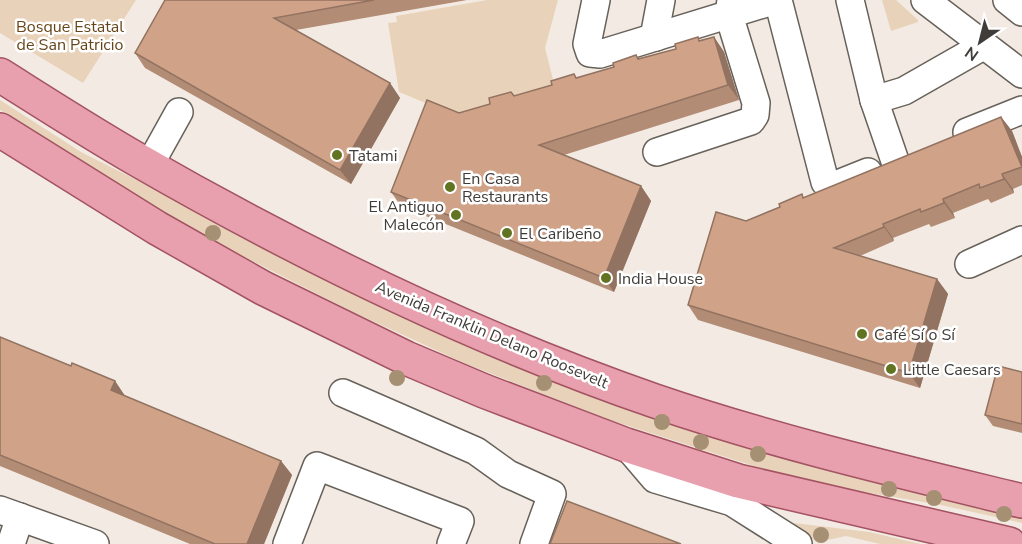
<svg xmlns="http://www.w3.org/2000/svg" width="1022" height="544" font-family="'Nunito Sans',sans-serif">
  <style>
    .green { fill: #e8d2b9 }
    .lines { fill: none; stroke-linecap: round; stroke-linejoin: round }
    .minor-casing { stroke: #67615a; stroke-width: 30 }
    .major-casing { stroke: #a35362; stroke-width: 36 }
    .minor { stroke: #fff; stroke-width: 27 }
    .major { stroke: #e8a0ae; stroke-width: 33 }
    .tree { fill: #a69073 }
    .wall { fill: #b38c76 }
    .shaded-wall { fill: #927260 }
    .building { fill: #d0a389; stroke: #927260; stroke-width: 1.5 }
    .poi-dot { fill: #627321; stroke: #fff; stroke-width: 2 }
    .labels { text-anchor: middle; stroke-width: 5; stroke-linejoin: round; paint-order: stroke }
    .park-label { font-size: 16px; fill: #674518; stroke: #fff }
    .poi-label { font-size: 16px; fill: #3f3c39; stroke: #fff; text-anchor: start }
    .street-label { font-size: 16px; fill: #3f3c39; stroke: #fff }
  </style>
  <rect width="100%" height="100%" fill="#f3ebe3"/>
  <g class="green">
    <path d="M0,0H136L83,83L0,33Z"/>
    <path d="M487,0H558L545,48L558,99L476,124L399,92L388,23L397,22L396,16Z"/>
    <path d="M882,0H896L918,20V22L891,31Z"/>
    <path d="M0,100L81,152L288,256L1022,515V523L941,505L804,482L613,421L464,363L351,311L211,240L89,168L0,110Z"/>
    <path d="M794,523L869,532L921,544H880L846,536L818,542L798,531Z"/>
  </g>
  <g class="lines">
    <defs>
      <g id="minor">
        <path d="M596,0L587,44L590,53L600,54L776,0"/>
        <path d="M778,0L825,182L833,186L868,172"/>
        <path d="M850,0L874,100L895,161"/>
        <path d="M925,0L1022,74"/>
        <path d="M1007,0L1022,12"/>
        <path d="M656,37L655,32L661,0"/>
        <path d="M874,100L904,91L976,50L981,45"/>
        <path d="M967,132L1022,110"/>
        <path d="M657,152L751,121L755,115L756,103L729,15L731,0"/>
        <path d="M149,166L179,112"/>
        <path d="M969,264L1022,240"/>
        <path d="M343,393L476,451L508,474L552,494L534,544"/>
        <path d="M626,445L655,479L732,502L798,544"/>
        <path d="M0,510L95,544"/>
        <path d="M11,544L20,517"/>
        <path d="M287,544L317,466L460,521L451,544"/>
      </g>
      <g id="major">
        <path d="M0,75C46,104 91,133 138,160C303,255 475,339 655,401C775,442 899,471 1022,501"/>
        <path d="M0,130L157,228L263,288L406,358L484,391L626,445L738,481L1009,544"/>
      </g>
    </defs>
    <use href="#minor" class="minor-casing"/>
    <use href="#major" class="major-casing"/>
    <use href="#minor" class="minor"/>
    <use href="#major" class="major"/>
  </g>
  <g class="tree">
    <circle cx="213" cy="233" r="8"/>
    <circle cx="397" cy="378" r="8"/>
    <circle cx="544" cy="383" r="8"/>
    <circle cx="662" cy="422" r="8"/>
    <circle cx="701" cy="442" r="8"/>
    <circle cx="758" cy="454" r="8"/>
    <circle cx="889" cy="489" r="8"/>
    <circle cx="934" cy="498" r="8"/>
    <circle cx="1004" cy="514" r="8"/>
    <circle cx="821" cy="535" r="8"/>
  </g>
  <g class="wall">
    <path d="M165,0H467L296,30L390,83L400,98L351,184L145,68L135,53Z"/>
    <path d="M714,37L724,52L739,100L564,155L641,186L651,201L614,292L401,206L391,192L459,113L490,104L511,92L515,96L552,85L574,74L577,78L614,67L636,55L639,59L676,49L700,40Z"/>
    <path d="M1001,117L1012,131L1022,157V185L1013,189L1014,193L991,203L988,199L953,213L955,218L931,227L929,224L893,238L894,241L860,256L937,279L948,294L920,388L698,320L688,305L746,221Z"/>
    <path d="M0,337L71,366L115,381L125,396L281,461L292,475L264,544H190L0,466Z"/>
    <path d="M1022,372V433L993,426L985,415Z"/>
  </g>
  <g class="shaded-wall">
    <path d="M714,37L724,52L739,100L728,85Z"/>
    <path d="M390,83L400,98L351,184L340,170Z"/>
    <path d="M1001,117L1012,131L1022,157V167Z"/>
    <path d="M1002,174L1013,189L1014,193L1004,179Z"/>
    <path d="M641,186L651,201L614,292L604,278Z"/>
    <path d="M943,199L953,213L955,218L944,203Z"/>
    <path d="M883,224L893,238L894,241L884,227Z"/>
    <path d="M937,279L948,294L920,388L909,373Z"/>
    <path d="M115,381L125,396L121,405L111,390Z"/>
    <path d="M281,461L292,475L264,544H247Z"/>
  </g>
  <g class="building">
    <path d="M165,0H374L274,18L390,83L340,170L135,53Z"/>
    <path d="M698,37L699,41L714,37L728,85L539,145L641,186L604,278L391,192L427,100L459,113L490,104L489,98L511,92L514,96L552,85L551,81L574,74L576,78L614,67L613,63L636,55L638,59L676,49L675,44Z"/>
    <path d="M1001,117L1022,167L1002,174L1004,179L980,188L979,184L943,199L944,203L921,212L920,209L883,224L884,227L834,248L937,279L909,373L688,305L716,212L746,221L780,207L779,204L802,194L803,198Z"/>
    <path d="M0,337L71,366L72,363L115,381L111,390L281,461L247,544H215L0,455Z"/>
    <path d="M998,366L1022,372V424L985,415Z"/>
    <path d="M567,501L681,544H550Z"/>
  </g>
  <g class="poi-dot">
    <circle cx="337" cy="155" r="6"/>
    <circle cx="450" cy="187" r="6"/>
    <circle cx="456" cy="215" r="6"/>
    <circle cx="507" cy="233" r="6"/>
    <circle cx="606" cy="278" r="6"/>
    <circle cx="862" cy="334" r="6"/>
    <circle cx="891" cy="369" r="6"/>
  </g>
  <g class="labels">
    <g class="park-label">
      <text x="70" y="32">Bosque Estatal<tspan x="70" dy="18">de San Patricio</tspan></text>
    </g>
    <g class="poi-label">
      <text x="349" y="161">Tatami</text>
      <text x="462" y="184">En Casa<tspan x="462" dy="18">Restaurants</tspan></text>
      <text x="444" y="212" text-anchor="end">El Antiguo<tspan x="444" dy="18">Malecón</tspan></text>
      <text x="519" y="239">El Caribeño</text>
      <text x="618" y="284">India House</text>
      <text x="874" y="340">Café Sí o Sí</text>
      <text x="903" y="375">Little Caesars</text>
    </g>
    <g class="street-label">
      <text transform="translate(492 334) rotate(23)" y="6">Avenida Franklin Delano Roosevelt</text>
    </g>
  </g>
  <g transform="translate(980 42) rotate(215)" stroke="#ffffff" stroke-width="4.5" paint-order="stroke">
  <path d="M0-4.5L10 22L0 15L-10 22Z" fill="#3f3c39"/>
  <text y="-9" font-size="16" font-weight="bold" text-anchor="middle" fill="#3f3c39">N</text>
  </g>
</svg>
